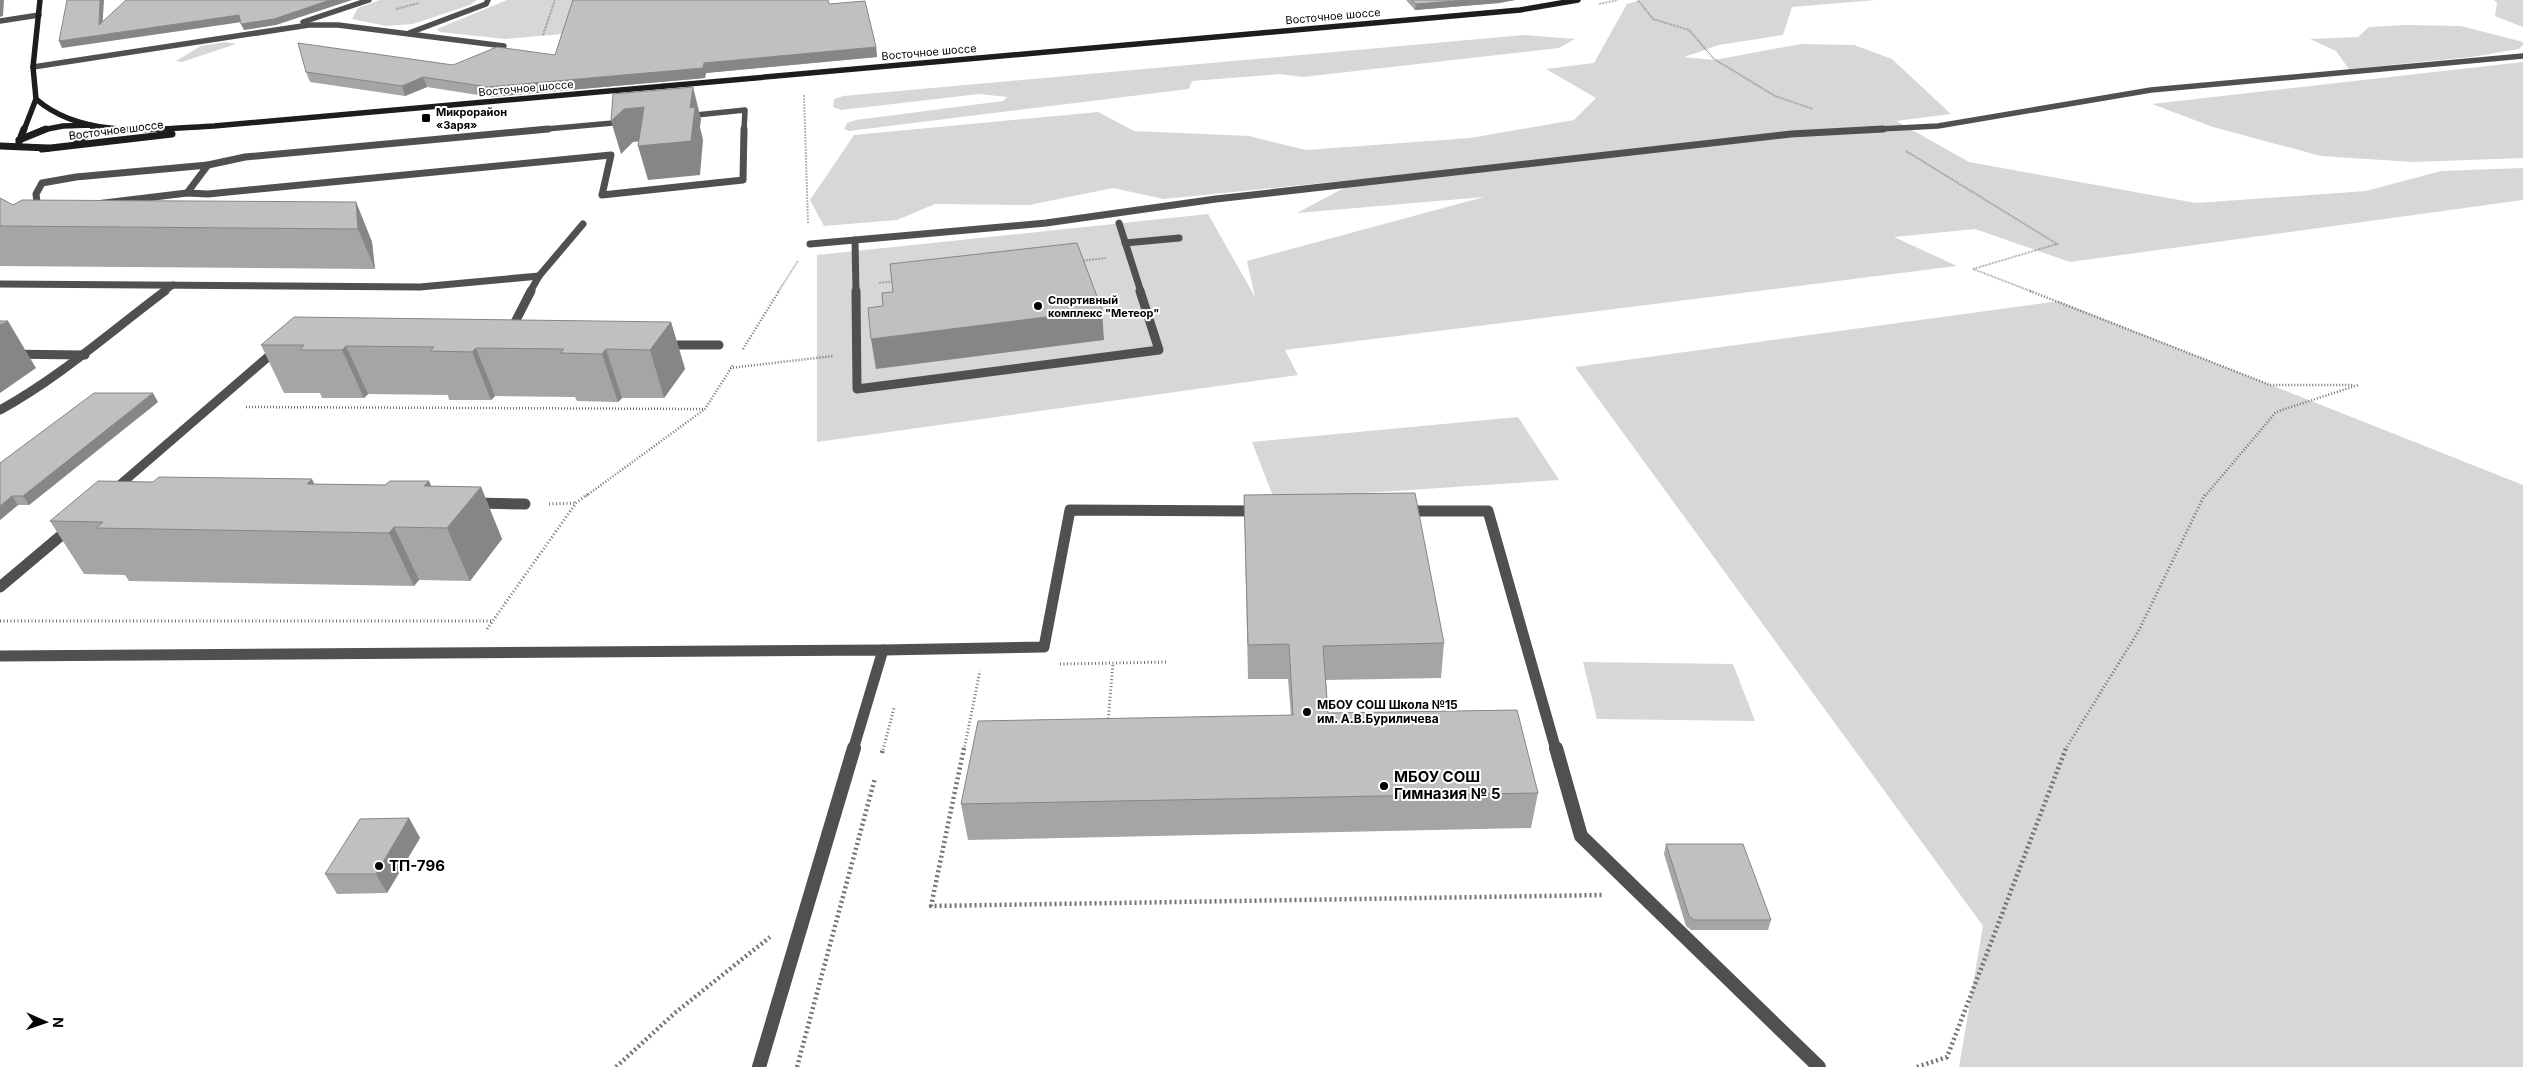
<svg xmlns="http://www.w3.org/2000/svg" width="2523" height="1067" font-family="Inter,sans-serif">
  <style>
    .green { fill: #d7d7d7 }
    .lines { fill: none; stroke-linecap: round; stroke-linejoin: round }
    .path-far3 { stroke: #727272; stroke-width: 2; stroke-dasharray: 0.5 1; stroke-linecap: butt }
    .path-far2 { stroke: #727272; stroke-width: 2.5; stroke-dasharray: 1 2; stroke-linecap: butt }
    .path-far1 { stroke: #727272; stroke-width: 3; stroke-dasharray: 1 2.5; stroke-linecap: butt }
    .path { stroke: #727272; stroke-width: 4.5; stroke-dasharray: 2 3; stroke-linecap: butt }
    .lane-far4 { stroke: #505050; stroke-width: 5.5 }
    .lane-far3 { stroke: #505050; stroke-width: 7 }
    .lane-far2 { stroke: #505050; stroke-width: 9 }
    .lane-far1 { stroke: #505050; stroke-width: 11 }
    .lane { stroke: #505050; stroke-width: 14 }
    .street-far3 { stroke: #505050; stroke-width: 5.5 }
    .street-far2 { stroke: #505050; stroke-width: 7 }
    .street-far1 { stroke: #505050; stroke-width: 11 }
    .street { stroke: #505050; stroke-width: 14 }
    .secondary-far1 { stroke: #1d1d1d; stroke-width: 5.5 }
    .secondary { stroke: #1d1d1d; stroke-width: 7 }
    .wall { fill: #a5a5a5 }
    .shaded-wall { fill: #868686 }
    .building { fill: #c0c0c0; stroke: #868686 }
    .poi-dot { fill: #000; stroke: #fff; stroke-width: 2 }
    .labels { text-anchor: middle; stroke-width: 4; stroke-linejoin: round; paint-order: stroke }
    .far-street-label { font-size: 11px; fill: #000; stroke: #fff }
    .far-poi-label { font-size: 11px; font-weight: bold; fill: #000; stroke: #fff; text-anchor: start }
    .poi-label { font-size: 12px; font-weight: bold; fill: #000; stroke: #fff; text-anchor: start }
    .near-poi-label { font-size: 15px; font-weight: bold; fill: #000; stroke: #fff; text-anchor: start }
  </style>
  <rect width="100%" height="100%" fill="#fff"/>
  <g class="green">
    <path d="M380,0H477L470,5L413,24L386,26L352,19L358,8Z"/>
    <path d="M507,0H574L563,34L505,39L440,32L437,29Z"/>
    <path d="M1641,0H1876L1792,7L1783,35L1719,45L1684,57L1714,60L1801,44L1854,45L1892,59L1951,114L1896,121L1969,162L2196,203L2366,191L2441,171L2523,168V200L2070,262L1975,229L1894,237L1957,266L1285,350L1298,375L817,442V255L1208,214L1255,297L1247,261L1484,197L1297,213L1361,179L1164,199L1113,188L1029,205L935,204L897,220L824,226L810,200L854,135L1098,112L1134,131L1249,136L1306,150L1470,138L1574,120L1596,98L1546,69L1594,63L1627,4Z"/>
    <path d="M2494,0H2523V27L2495,16L2497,3Z"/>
    <path d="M2406,25L2461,26L2523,42V45L2519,49L2471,57L2349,69L2336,51L2310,39L2358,37L2369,27Z"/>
    <path d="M1524,35L1575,39L1559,48L1303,77L1280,74L1192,81L1189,89L849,131L844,129L847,123L856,120L1003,101L1007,97L979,94L841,110L833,107L834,99L843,96Z"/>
    <path d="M225,42L236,44L182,62L176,61L201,46Z"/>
    <path d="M2523,62V158L2413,162L2321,156L2213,127L2152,104Z"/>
    <path d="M2059,301L2523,485V1067H1959L1983,926L1575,367Z"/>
    <path d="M1518,417L1559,480L1274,499L1252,442Z"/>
    <path d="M1583,662L1733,664L1755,721L1597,719Z"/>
  </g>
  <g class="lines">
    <g class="path-far3">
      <path d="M1638,0L1653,19L1689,30L1714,59L1775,96L1813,109"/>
      <path d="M1599,4L1618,0"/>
      <path d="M396,9L419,3"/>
      <path d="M543,35L555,0"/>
      <path d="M804,95L808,223"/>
      <path d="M1906,151L2057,244L1973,269"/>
      <path d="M1080,261L1106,258"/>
      <path d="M1973,269L2033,292"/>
      <path d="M879,283L895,281"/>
      <path d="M778,292L798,261"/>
    </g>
    <g class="path-far2">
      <path d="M2030,291L2270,385H2354"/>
      <path d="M743,349L779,291"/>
      <path d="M730,368L833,356"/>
      <path d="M246,407L704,409"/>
      <path d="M586,496L705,409L733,365"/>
      <path d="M2205,496L2276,412L2358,385"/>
    </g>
    <g class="path-far1">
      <path d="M549,504L576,503"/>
      <path d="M0,621H492"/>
      <path d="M487,629L576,503L588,494"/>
      <path d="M1060,664L1167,662"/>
      <path d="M1108,722L1113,663"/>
      <path d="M883,750L894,708"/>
      <path d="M964,750L980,671"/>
      <path d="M2065,750L2138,632L2205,494"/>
    </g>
    <g class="path">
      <path d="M964,748L931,906L1603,895"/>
      <path d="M882,753L883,748"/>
      <path d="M616,1067L676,1012L770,937"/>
      <path d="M797,1067L875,778"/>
      <path d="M1917,1067L1947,1057L2066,748"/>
    </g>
    <g class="lane-far4">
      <path d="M0,21L39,15"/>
      <path d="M303,22L369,0"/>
      <path d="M409,33L486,4L488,0"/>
      <path d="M33,67L309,25H338L504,46"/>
      <path d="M686,116L745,110L744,130"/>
      <path d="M535,130L624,122"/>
    </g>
    <g class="lane-far3">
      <path d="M208,165L245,157L548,129"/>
      <path d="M208,165L187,193L38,211L36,194L42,183L76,177Z"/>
      <path d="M187,193L208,194L611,155L602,195L743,180L744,129"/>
      <path d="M1119,223L1141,292"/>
      <path d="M855,240L856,292"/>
      <path d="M1125,243L1179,238"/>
      <path d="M0,284L420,287L539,276"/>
      <path d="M163,292L173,285"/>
      <path d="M530,292L539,276L583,224"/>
    </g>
    <g class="lane-far2">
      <path d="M856,291L857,389L1159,350L1140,291"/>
      <path d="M511,330L531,291"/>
      <path d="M665,345H719"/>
      <path d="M0,354L85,355"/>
      <path d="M0,410C60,377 110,332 165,291"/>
      <path d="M115,489L276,350"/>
    </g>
    <g class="lane-far1">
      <path d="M475,503L525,504"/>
      <path d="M1407,511H1488L1556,750"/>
      <path d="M0,587L70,528"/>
      <path d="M883,650L1044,647L1070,510L1257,511"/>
    </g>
    <path class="lane" d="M1556,748L1581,836L1819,1067"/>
    <path class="street-far3" d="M1860,130L1938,126L2151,90L2523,56"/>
    <path class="street-far2" d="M810,244L1046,223L1216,199L1791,134L1883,129"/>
    <path class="street-far1" d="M0,656L883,650L853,750"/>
    <path class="street" d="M759,1067L854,748"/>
    <g class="secondary-far1">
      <path d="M36,99C83,140 156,129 214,126L1520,10L1578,0"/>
      <path d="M24,130L36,99L33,67L40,0"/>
      <path d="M42,130L63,126L91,125L95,130"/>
    </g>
    <g class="secondary">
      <path d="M19,140L46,129"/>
      <path d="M77,141L96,131L94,129"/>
      <path d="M19,142L24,129"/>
      <path d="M0,146L48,148"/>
      <path d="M42,149L172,134"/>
    </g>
  </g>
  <g class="wall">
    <path d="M1406,0H1515L1499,3L1415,10Z"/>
    <path d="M829,4L876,47L877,57L706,73L705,78L491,97L427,87L405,96L310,82L306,72L453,65L555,55Z"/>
    <path d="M0,198L13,205L356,202L372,242L375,269L0,266Z"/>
    <path d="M671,322L685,369L664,398H622L618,402L577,401L575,397L495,396L491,400H449L448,395L368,394L364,398H322L320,393H284L261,345Z"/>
    <path d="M158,402L29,505H18L0,520V463Z"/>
    <path d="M429,481L431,486L481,487L502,539L470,581L419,580L414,586L129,581L125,575L84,574L50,521L315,484L385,485Z"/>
    <path d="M1244,495L1444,643L1441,678L1326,680L1328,713L1538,793L1531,828L968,840L961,804L1291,715L1288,679H1248Z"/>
    <path d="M409,818L420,838L387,893L337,894L325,874Z"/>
    <path d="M1666,844L1771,920L1768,930H1691L1686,926L1664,854Z"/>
  </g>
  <g class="shaded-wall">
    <path d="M0,0H4L3,16L0,17Z"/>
    <path d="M100,0H104L102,32L99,25Z"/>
    <path d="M330,0H352L276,25L244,30L241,24Z"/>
    <path d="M1467,0H1515L1499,3L1415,10L1416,4Z"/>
    <path d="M239,15L242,22L62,48L59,41Z"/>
    <path d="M876,47L877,57L706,73L705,78L491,97L488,87L704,63Z"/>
    <path d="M423,77L427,87L405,96L402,86Z"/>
    <path d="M693,87L701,119L700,127L703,140L700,175L648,180L638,146L690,108Z"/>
    <path d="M644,107L653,140L633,142L621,154L611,121L624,109Z"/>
    <path d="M356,202L372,242L375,269L358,229Z"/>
    <path d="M1102,310L1104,340L876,369L871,339Z"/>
    <path d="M8,321L36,368L0,393V325Z"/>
    <path d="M671,322L685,369L664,398L650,350Z"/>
    <path d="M346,346L368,394L364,398L342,350Z"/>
    <path d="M476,348L495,396L491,400L472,352Z"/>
    <path d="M606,349L622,398L618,402L602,354Z"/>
    <path d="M153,393L158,402L29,505L23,496Z"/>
    <path d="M312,479L338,531L307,484Z"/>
    <path d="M429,481L449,526L481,487L502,539L470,581L447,528L424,486Z"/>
    <path d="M12,496L18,505L0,520V506Z"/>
    <path d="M394,527L419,580L414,586L389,533Z"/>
    <path d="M409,818L420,838L387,893L376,874Z"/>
  </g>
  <g class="building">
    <path d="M67,0H100L99,25L126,0H330L274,19L241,24L239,15L59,41Z"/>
    <path d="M573,0H828L829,4L865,1L876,47L704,63L703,68L488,87L423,77L402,86L306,72L298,43L453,65L497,47L555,55Z"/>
    <path d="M1412,0H1467L1416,4Z"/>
    <path d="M693,87L690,108L695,107L691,141L638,146L644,107L624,109L611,121L613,94Z"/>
    <path d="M0,198L13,205L22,200L356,202L358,229L0,226Z"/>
    <path d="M1077,243L1102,310L871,339L868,308L883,306L882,293L893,292L890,264Z"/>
    <path d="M294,317L671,322L650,350L606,349L602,354L560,353L564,349L476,348L472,352L430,351L434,347L346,346L342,350H300L304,345H261Z"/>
    <path d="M0,321H8L0,325Z"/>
    <path d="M94,393H153L23,496H12L0,506V463Z"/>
    <path d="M159,477L312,479L307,484L385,485L390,481H429L424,486L481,487L447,528L394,527L389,533L96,528L103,522L50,521L98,481L153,482Z"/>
    <path d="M1415,493L1444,643L1323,646L1328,713L1517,710L1538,793L961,804L978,721L1293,715L1289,644L1248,645L1244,495Z"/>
    <path d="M409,818L376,874H325L360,819Z"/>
    <path d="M1666,844H1743L1771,920H1694L1689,916Z"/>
  </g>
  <g class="poi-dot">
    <rect x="421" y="113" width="10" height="10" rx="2.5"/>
    <circle cx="1038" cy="306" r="5"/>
    <circle cx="1307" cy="712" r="5"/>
    <circle cx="1384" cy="786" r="5"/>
    <circle cx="379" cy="866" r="5"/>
  </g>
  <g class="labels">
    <g class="far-street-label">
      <text transform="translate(1333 16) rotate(-5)" y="4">Восточное шоссе</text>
      <text transform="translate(929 52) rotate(-5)" y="4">Восточное шоссе</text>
      <text transform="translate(526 88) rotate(-5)" y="4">Восточное шоссе</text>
      <text transform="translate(116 130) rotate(-7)" y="4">Восточное шоссе</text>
    </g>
    <g class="far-poi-label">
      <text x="436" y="116">Микрорайон<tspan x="436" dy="13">«Заря»</tspan></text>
      <text x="1048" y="304">Спортивный<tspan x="1048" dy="13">комплекс "Метеор"</tspan></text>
    </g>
    <g class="poi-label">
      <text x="1317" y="709">МБОУ СОШ Школа №15<tspan x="1317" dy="14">им. А.В.Буриличева</tspan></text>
    </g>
    <g class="near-poi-label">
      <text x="1394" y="782">МБОУ СОШ<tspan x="1394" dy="17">Гимназия № 5</tspan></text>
      <text x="389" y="871">ТП-796</text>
    </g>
  </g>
  <g transform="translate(45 1022) rotate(92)" stroke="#ffffff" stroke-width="4" paint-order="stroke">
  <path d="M0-4L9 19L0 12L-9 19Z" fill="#000000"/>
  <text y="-8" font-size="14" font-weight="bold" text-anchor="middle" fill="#000000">N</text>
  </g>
</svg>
